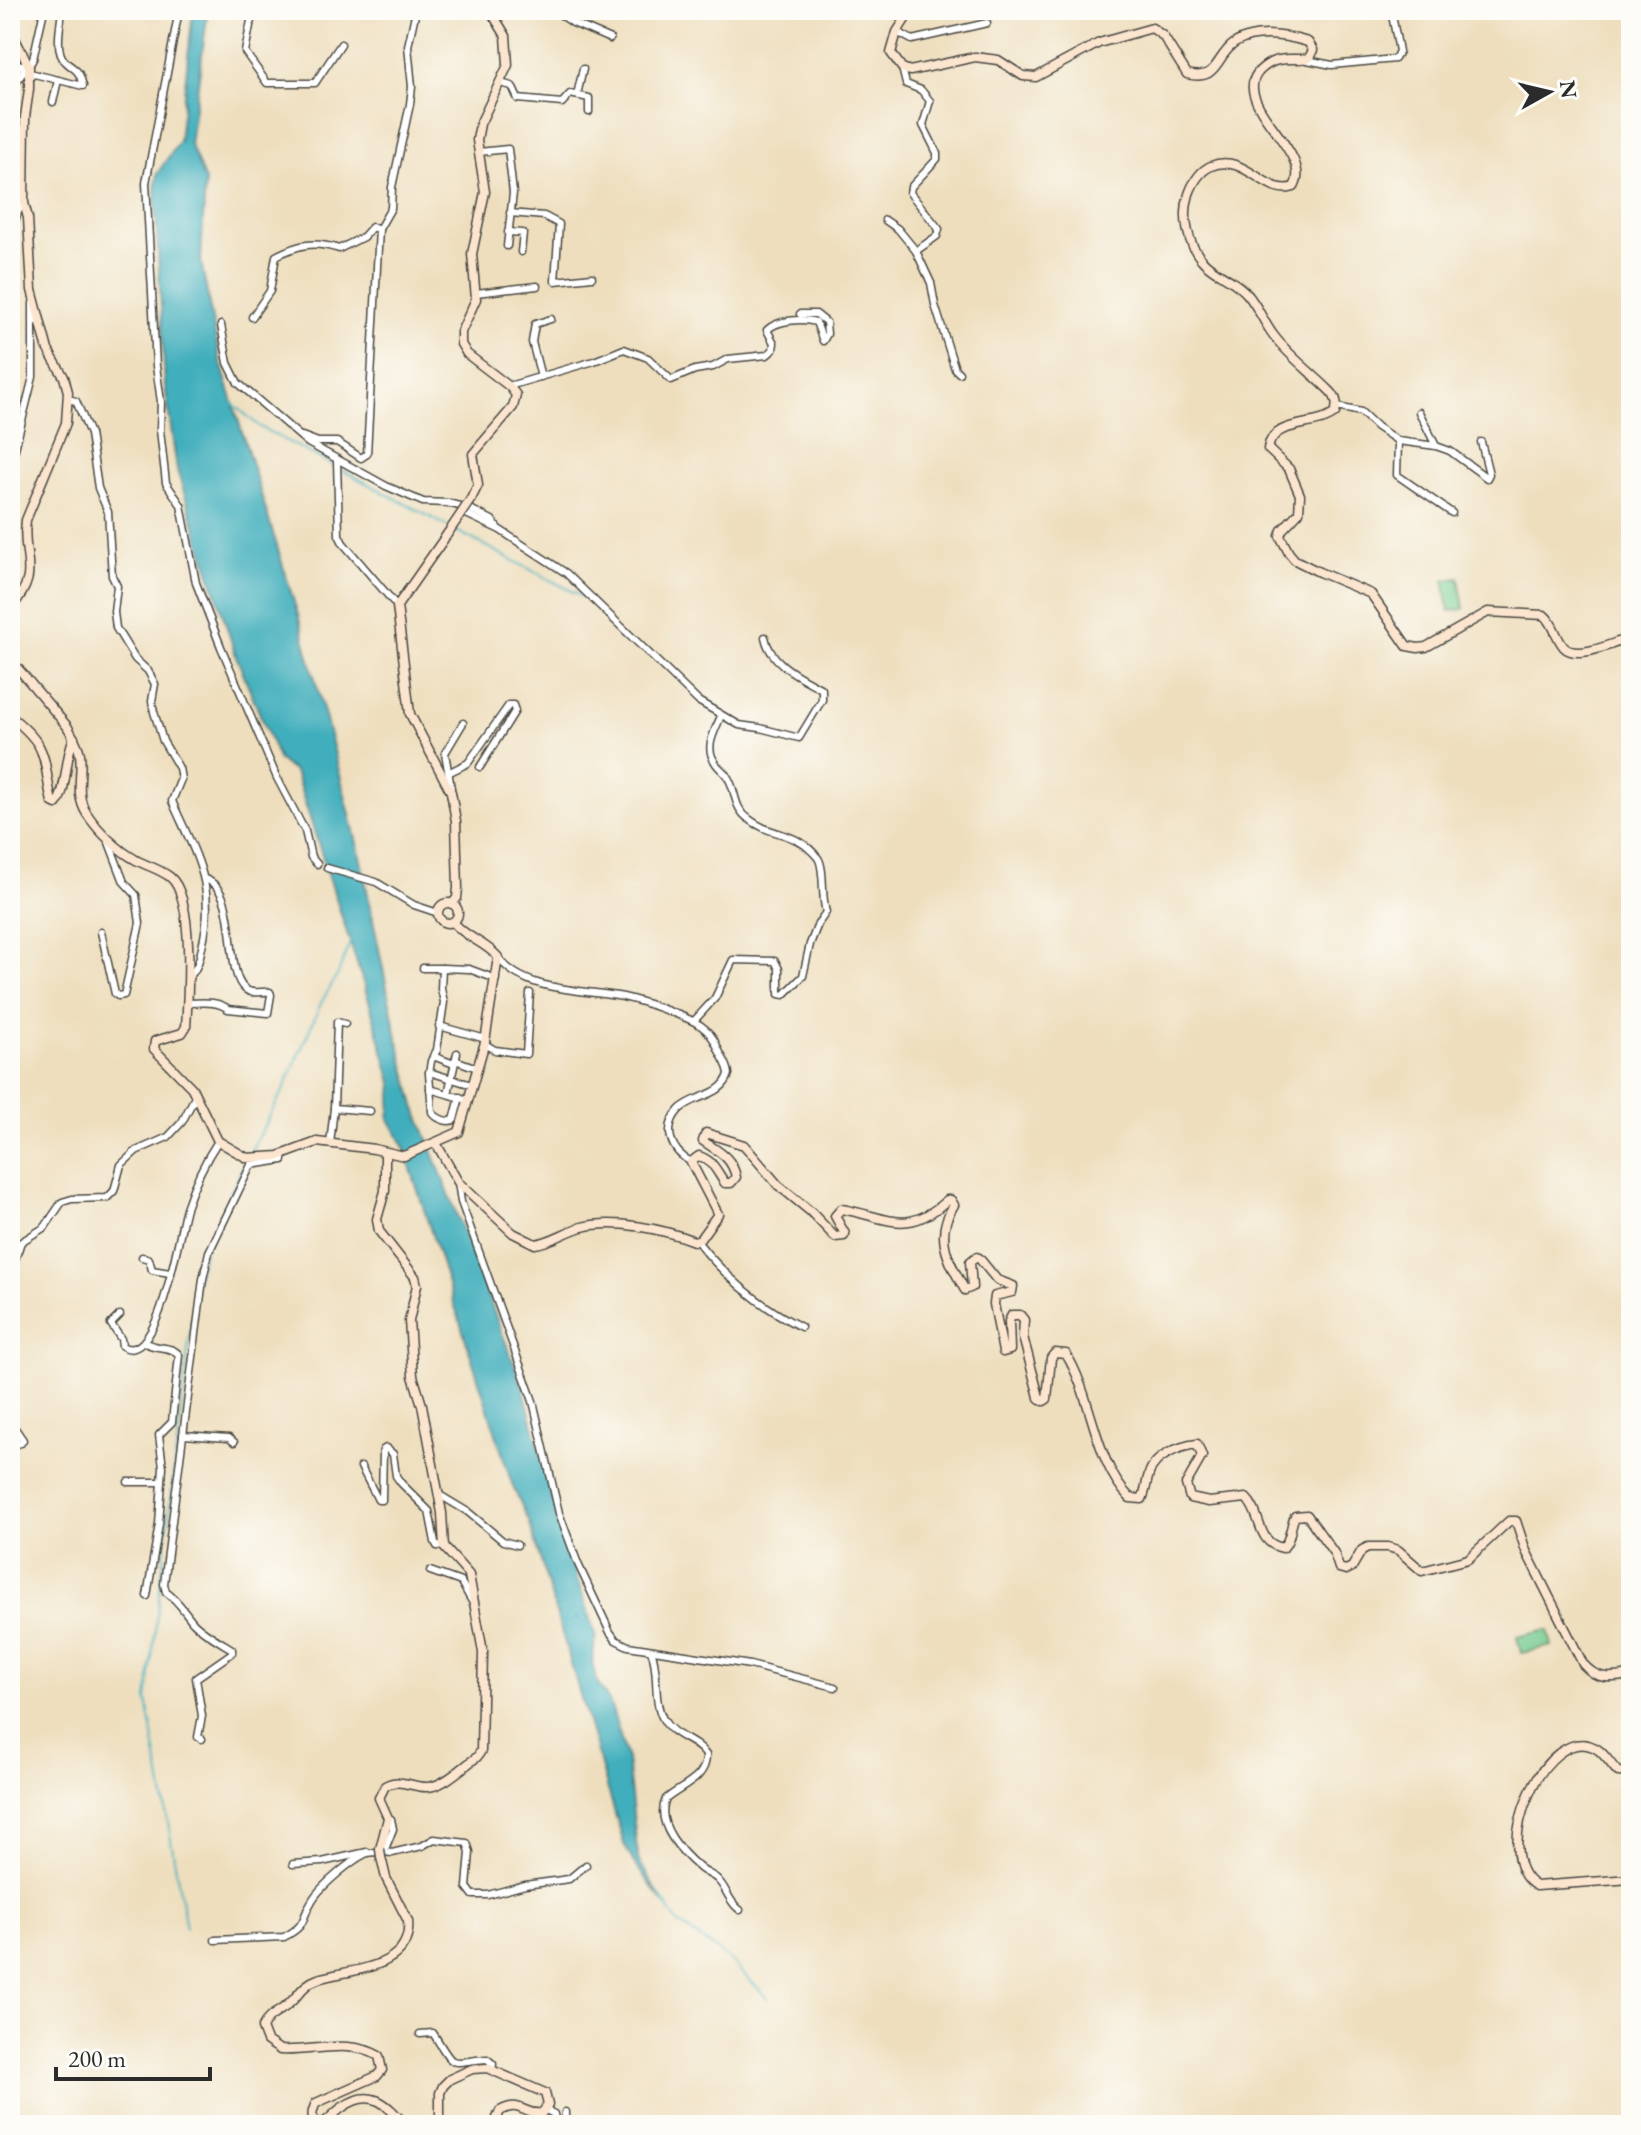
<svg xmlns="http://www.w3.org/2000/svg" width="1641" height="2135" font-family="'EB Garamond',serif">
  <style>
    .green { fill: #76cc91; stroke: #507c5e; stroke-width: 2 }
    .water { fill: #3faebc; stroke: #356c74; stroke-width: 2 }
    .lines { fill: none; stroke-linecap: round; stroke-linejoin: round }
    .stream { stroke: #3faebc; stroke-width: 2 }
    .street-casing { stroke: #484641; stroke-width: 9 }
    .secondary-casing { stroke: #484641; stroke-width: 11 }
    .street { stroke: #fff; stroke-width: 6 }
    .secondary { stroke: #fbe5cf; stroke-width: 8 }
    .secondary-bridge-casing { stroke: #484641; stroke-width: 11; stroke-linecap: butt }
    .secondary-bridge { stroke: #fbe5cf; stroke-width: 8 }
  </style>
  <rect width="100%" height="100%" fill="#fdfcf7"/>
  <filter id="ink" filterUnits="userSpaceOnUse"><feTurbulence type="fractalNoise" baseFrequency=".0125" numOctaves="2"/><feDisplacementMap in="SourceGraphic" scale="16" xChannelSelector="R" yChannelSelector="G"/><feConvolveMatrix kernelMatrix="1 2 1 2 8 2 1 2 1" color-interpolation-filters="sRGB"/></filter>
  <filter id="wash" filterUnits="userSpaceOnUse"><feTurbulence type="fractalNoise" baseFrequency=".006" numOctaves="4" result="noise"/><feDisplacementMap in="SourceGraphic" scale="32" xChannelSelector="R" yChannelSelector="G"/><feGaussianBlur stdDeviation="1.8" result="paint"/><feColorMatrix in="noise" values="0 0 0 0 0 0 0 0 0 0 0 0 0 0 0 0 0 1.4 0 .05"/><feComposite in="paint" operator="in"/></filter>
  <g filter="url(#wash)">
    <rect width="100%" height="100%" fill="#eedebd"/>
    <g class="green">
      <path d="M1459,578L1464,609L1449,611L1444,580Z"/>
      <path d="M1548,1630L1552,1646L1521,1653L1517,1637Z"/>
    </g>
    <path class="water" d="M193,10H208L190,144L205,181L201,261L219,357L298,615L332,743L359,851L397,1037L415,1106L524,1390L557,1519L596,1636L592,1661L596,1680L610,1703L627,1759L638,1859L663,1902L634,1863L624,1844L529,1521L513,1487L403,1144L389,1119L393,1086L370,1004L295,772L279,761L236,656L177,470L165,386L155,192L157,174L179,141Z"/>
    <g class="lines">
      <g class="stream">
        <path d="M231,402L260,427L334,466"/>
        <path d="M340,469L447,526"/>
        <path d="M453,529L583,597"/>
        <path d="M248,1156L284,1089L322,1001L338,974L350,942"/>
        <path d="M659,1895L678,1923L724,1955L768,1998"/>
        <path d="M186,1928L147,1700L196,1282L205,1248L245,1162"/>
      </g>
    </g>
  </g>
  <g filter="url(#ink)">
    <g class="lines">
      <defs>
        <g id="street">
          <path d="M179,10L146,183L156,366L161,402L160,430L166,483L181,505L196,583L221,647L277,778L305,831L311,857L317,864"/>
          <path d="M253,10L245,52L267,83H315L341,44"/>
          <path d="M554,10L573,23L610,39"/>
          <path d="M897,32L912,40L987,23"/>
          <path d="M1307,60L1332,65L1395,59L1399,51L1391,10"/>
          <path d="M10,63L29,66L33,59L44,10"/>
          <path d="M902,68L906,84L921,90L930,101L923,125L937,153V159L911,187L910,193L939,229L937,236L916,251L931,283L935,305L955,369L959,373"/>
          <path d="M30,73L83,86C78,67 77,73 65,61C54,51 61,23 62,10"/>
          <path d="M500,83L512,86L518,99L562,103L570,94L589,98V112"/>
          <path d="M10,91L22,74L23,67"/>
          <path d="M577,95L583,69"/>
          <path d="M53,102L58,80"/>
          <path d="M479,152L508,149L513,193L507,246"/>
          <path d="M510,213L544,216L559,224L555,281L592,277"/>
          <path d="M885,220L898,229L916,251"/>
          <path d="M508,232L523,233L521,252"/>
          <path d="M10,234L20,207L24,203"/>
          <path d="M476,293L537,286"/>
          <path d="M10,298L13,321L10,342"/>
          <path d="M252,317L270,291L276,256C299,244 314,241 339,249L363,237L372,227L379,230"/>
          <path d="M221,325L228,363L238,383L308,443L386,486L423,502L447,503L468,508L492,520L497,527"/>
          <path d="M541,377L532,342L535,324L551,319"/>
          <path d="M509,386L594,361L624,349L648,358L671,380L695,370L713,367L728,359L767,355L773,350L774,343L767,330C777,320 802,318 816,322L823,341L827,334L826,322L816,314H800"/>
          <path d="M68,399L76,401L90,434L98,488L108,512L112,576L117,586L114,612L116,628L135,659L148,671L155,684L152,701L154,712L163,741L179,768L181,779L172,801C196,856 217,885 202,947C200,957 198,968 190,976"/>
          <path d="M1337,407L1361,412L1377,427L1398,441L1397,475L1452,513"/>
          <path d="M1419,412L1436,446"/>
          <path d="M302,436L318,442H337L361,458L367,454L379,229L391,208L392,187L410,104L412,87L408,46L416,10"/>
          <path d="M1398,441L1436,446L1450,451L1487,478L1489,474L1481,442"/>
          <path d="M337,460L339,535L343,543L397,606"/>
          <path d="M10,469L33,377V303"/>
          <path d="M462,512L500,530L566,573L698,701L739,725L760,728L799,738L822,700V689C801,677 770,664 765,637"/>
          <path d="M450,772L468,763L509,705H513L515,711L480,767"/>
          <path d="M451,788L445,753L463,723"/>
          <path d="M327,868L376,882L414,905L438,913"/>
          <path d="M101,932L115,994L118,996L124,995L140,923L136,895L124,882L108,840"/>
          <path d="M498,957C523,993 585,989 623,997C642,1001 658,1007 676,1014C695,1021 709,1027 717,1046C721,1057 728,1063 729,1074C723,1097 693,1095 679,1110C662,1129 671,1151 691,1162"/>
          <path d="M423,968H442L441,989L444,1002L437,1050L431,1061L429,1074L432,1112C436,1118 446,1123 454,1120L460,1097"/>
          <path d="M442,968L469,969L496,979"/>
          <path d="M187,1003C201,1003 217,1000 228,1009L268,1013L271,995L270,992C262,991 252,995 245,989C223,972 241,891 205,879"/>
          <path d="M694,1021L715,998L733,960L775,961L779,969V994L784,995L803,976L810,944L818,924L826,912C821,897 825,868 818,858C795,829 773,838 749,819C732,807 737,790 727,776C724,771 718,768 715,762C704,747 715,731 721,716"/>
          <path d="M439,1026L486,1039"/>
          <path d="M485,1044L495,1050L526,1054L530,993"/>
          <path d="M433,1056L454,1064"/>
          <path d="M455,1060L477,1068"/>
          <path d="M429,1072L472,1085"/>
          <path d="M430,1089L468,1100"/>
          <path d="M448,1094L457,1053"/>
          <path d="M334,1108L370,1111"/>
          <path d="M330,1144L334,1108L337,1022L345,1024"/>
          <path d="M458,1182L461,1202L533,1401L559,1513L578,1564L610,1632L616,1640L628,1646L750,1665L835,1687"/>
          <path d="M697,1241C725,1277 762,1307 801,1327"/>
          <path d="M142,1257L149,1259L152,1270L170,1273"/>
          <path d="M10,1274L21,1242L45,1227L62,1202L72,1199L107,1198L114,1191L121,1165L136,1151L168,1137L182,1122L196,1095"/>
          <path d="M120,1315L111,1324L121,1339L122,1346C160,1369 179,1230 186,1208C194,1184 204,1162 218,1141"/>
          <path d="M10,1421L23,1440L21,1443L13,1445L10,1439"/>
          <path d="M183,1435L229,1438L234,1442"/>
          <path d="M361,1467L378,1500H382L383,1450L386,1448L393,1454L396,1476L401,1483L429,1511L435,1542L437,1546L444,1547"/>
          <path d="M128,1482H162L163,1467L159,1435L172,1422L179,1355C172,1345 155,1350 144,1342"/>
          <path d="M438,1494L468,1512L503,1541L517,1545"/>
          <path d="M430,1571L461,1582L474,1605"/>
          <path d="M147,1596L159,1524L162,1482"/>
          <path d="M651,1650C660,1672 652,1698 663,1719C673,1738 696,1739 706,1755C707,1779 681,1786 666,1799C654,1824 683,1854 701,1869C706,1873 713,1875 717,1879C727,1888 728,1902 740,1910"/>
          <path d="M202,1739L198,1737L202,1716L196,1678L232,1653V1649C219,1641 204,1633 193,1622C184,1611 178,1600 166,1592L164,1584L203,1279L209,1252L251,1165L283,1160V1154"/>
          <path d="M384,1852L392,1853L422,1846L434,1839L467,1843L470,1852L467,1887L473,1895H488L525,1885L569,1879L586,1865"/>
          <path d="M293,1864L322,1862L367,1852"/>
          <path d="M215,1940L284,1937C309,1924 300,1919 313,1899C322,1885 351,1861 365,1854C371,1851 378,1852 384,1852L393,1829L391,1819L388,1818"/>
          <path d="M420,2034L433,2033C457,2071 446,2062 487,2059L493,2064L492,2070"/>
          <path d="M546,2110L554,2114L556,2125"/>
          <path d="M560,2125L565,2123V2112"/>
        </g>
        <g id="secondary">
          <path d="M911,10L897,32L891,53L902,68L910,71L975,57L998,60L1023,76L1036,77L1099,43L1152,28L1163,36L1187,74C1219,82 1215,56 1235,43C1256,30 1285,35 1308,42L1313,50L1309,58C1296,61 1284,56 1272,62C1211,93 1317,149 1294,187C1265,197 1246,152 1211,166C1200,171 1193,183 1189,194C1182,216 1187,245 1204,262C1217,275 1236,280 1248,295C1258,307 1264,323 1274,336C1290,357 1311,372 1330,391C1337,398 1338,404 1335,413C1317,429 1272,418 1268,449L1289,469L1300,495L1299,512L1282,530L1280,536L1289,553L1295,560L1319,572L1371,594L1407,646L1418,648L1426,647L1488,612L1544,615C1555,624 1555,637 1564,647C1577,661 1616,642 1631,637"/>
          <path d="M10,29L29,66V89L25,117L24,203L28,218L32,290L48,350L64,377L68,392L66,423L26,520C21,562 43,571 10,609"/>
          <path d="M471,499L478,485L473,454L513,407L516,395L510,387L467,354L461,344V332L476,299L472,254L485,192L477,140L480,124L508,65L506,36L490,10"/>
          <path d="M448,533L397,606L410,714L451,792L456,821L458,888L457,898L452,904"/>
          <path d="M10,659L67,726C72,735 78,744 80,754C83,775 74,794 87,814C99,832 118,850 136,860C147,866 160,869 170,877C195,897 188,996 186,1027L182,1033L155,1041L154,1049L192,1088L218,1141L247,1158L279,1156L317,1142L374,1149L404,1156L459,1132L485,1042L498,957C485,942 466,938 453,922"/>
          <path d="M10,716C51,748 42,758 52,802L56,804C67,793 65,755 74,738"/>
          <circle cx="448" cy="913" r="10"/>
          <path d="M436,1143L458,1182L513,1233L535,1244C552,1242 566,1231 582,1227C615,1219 663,1229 694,1241L700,1239L718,1214L691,1162L699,1156C714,1161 716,1171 725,1183H731L736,1177C732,1157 718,1151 703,1141L706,1133L744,1145L778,1185L811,1212L835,1237L844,1236L845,1234L835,1216L841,1209C886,1216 906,1238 947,1200H951L954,1205C933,1236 949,1262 965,1290L972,1287L970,1262L976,1257L979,1258L997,1280L1013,1286L1012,1292L995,1296L994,1304L1003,1352L1010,1350L1009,1321L1012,1315H1020L1024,1320L1023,1337L1038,1393L1039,1398L1044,1401L1047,1399L1051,1358L1055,1353L1066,1354C1093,1397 1094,1462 1130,1498L1142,1499C1146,1491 1146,1483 1149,1474C1154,1456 1180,1446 1197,1444L1202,1456L1186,1484L1190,1498L1209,1502L1246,1498C1263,1514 1255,1543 1283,1548C1291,1540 1290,1526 1295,1516L1307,1515L1334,1553L1339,1568L1346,1570L1352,1567L1362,1550L1368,1547H1388L1398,1550L1422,1571L1468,1559L1509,1521H1516L1526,1551L1583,1664C1598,1681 1610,1678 1631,1675"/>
          <path d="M1631,1773L1618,1772C1611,1765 1605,1754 1597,1749C1547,1718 1486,1855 1536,1886L1631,1879"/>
          <path d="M380,1849L388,1818L379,1798L385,1786C400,1777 412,1788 428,1787C444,1786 464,1766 477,1757L481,1751L483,1652L469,1575L444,1547L442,1513L422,1405L413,1376L409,1321L417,1285L415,1277L379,1231L377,1219L385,1191V1152"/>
          <path d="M381,1857L386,1878L408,1921C413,1970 349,1969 318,1979C302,1984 297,1999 285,2007C275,2014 267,2017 262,2028L267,2041L280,2050C313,2052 349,2038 379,2056L382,2070L377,2076L316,2103C311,2113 310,2121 322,2124C330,2119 335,2112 343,2107C371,2087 387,2104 405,2125"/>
          <path d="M440,2125V2093L443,2086L450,2079L472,2069L487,2068L545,2093L548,2105L542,2113C523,2116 521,2099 500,2111L494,2125"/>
        </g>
      </defs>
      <use href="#street" class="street-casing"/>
      <use href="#secondary" class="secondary-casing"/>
      <use href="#street" class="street"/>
      <use href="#secondary" class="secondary"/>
      <defs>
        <g id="secondary-bridge">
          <path d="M448,533L471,499"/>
          <path d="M380,1849L381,1857"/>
        </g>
      </defs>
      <use href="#secondary-bridge" class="secondary-bridge-casing"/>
      <use href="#secondary-bridge" class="secondary-bridge"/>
    </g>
  </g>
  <rect width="1641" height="2135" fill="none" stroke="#fdfcf7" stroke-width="40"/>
  <g transform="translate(1549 92) rotate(82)" stroke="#fdfcf7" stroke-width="6" paint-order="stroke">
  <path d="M0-6L14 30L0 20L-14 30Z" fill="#2b2b2b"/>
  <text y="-12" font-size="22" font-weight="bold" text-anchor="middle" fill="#2b2b2b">N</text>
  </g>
  <path d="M56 2067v12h154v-12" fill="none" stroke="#2b2b2b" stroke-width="4"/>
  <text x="68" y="2067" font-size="24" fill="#2b2b2b" stroke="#fdfcf7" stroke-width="6" paint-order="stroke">200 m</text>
</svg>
